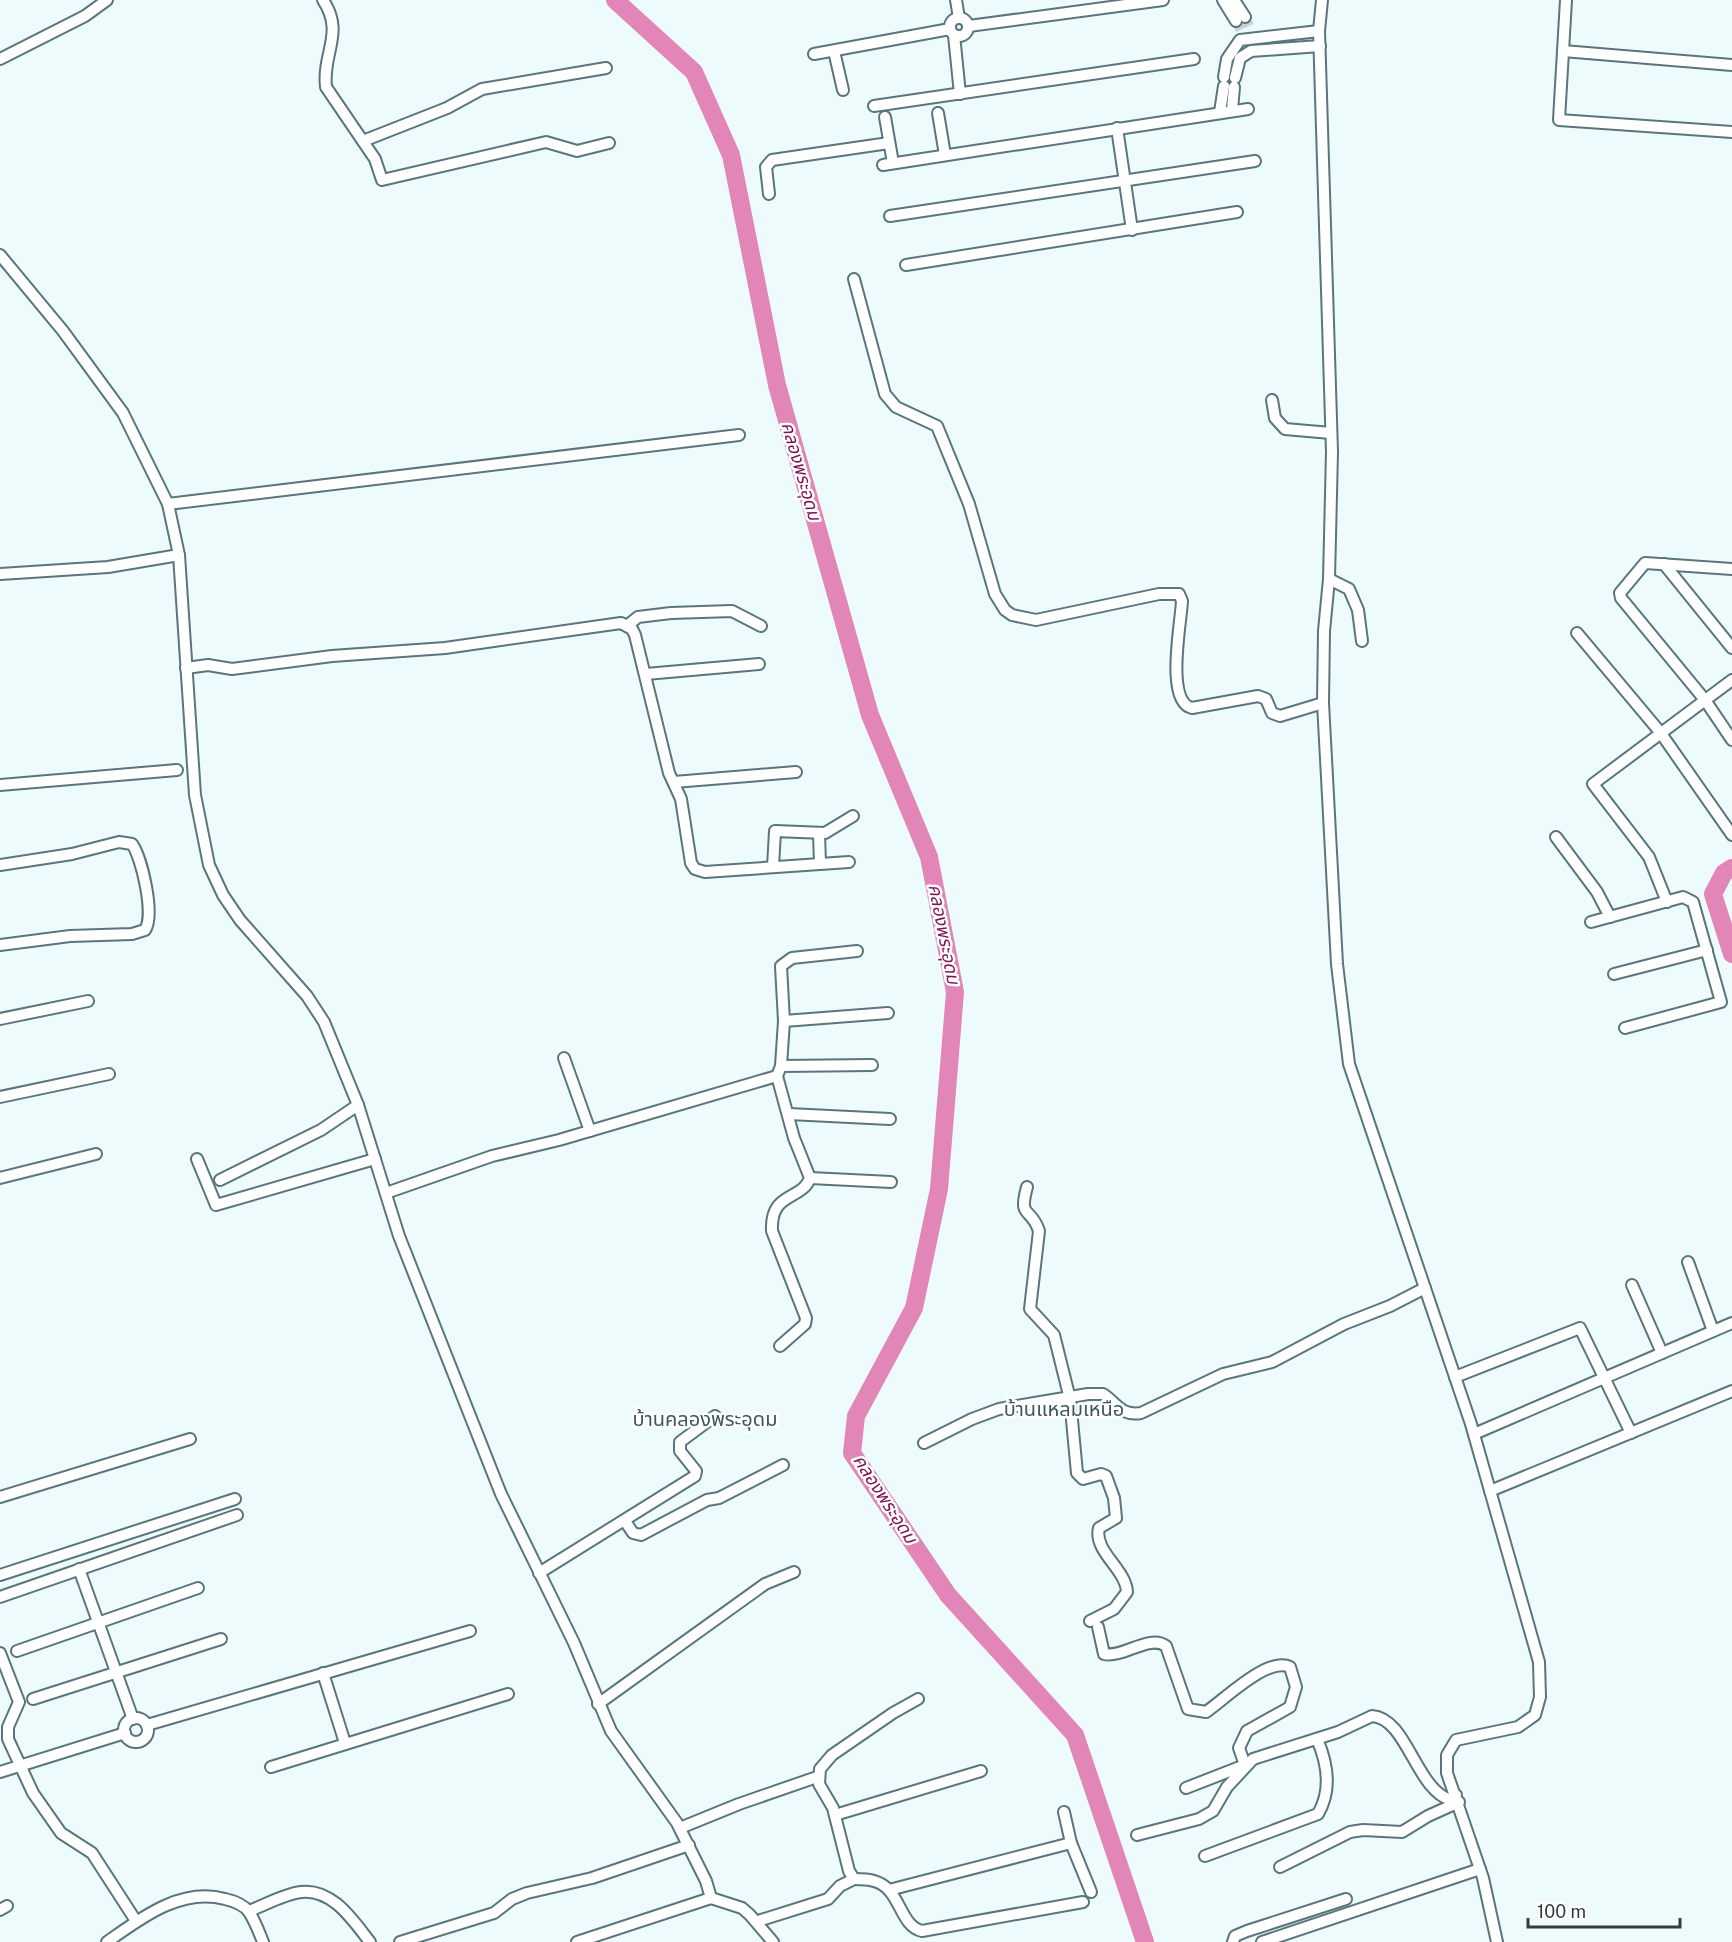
<svg xmlns="http://www.w3.org/2000/svg" width="1732" height="1942" font-family="'Public Sans','Noto Sans Thai',sans-serif">
  <style>
    .lines { fill: none; stroke-linecap: round; stroke-linejoin: round }
    .river { stroke: #e186b6; stroke-width: 18 }
    .street-tunnel { stroke: #c8d5d7; stroke-width: 10; stroke-dasharray: 10 5; stroke-linecap: butt }
    .street-casing { stroke: #59767b; stroke-width: 14 }
    .street { stroke: #fff; stroke-width: 10 }
    .labels { text-anchor: middle; stroke-width: 5; stroke-linejoin: round; paint-order: stroke }
    .water-label { font-size: 18px; font-style: italic; fill: #7e1157; stroke: #fff }
    .quarter-label { font-size: 20px; fill: #3c585c; stroke: #fff }
  </style>
  <rect width="100%" height="100%" fill="#eefbfd"/>
  <g class="lines">
    <g class="river">
      <path d="M615,0L694,72L731,155L777,385L870,715L929,857L955,992L939,1189L914,1308L856,1416L852,1453L948,1595L1075,1735L1145,1942"/>
      <path d="M1732,868L1724,873L1713,894L1732,954"/>
    </g>
    <g class="street-tunnel">
      <path d="M1245,17L1250,28"/>
      <path d="M1236,21L1242,32"/>
    </g>
    <defs>
      <g id="street">
        <path d="M323,0C345,33 322,53 326,87L375,159L382,180L546,142L577,151L609,143"/>
        <path d="M956,0L959,18"/>
        <path d="M1223,0L1236,21"/>
        <path d="M1234,0L1245,17"/>
        <path d="M1322,0L1319,31L1332,452L1329,579L1324,631L1323,703L1337,964L1349,1064L1471,1424L1539,1662L1540,1697L1535,1715L1518,1727L1456,1740L1447,1755V1773L1483,1878L1497,1942"/>
        <path d="M1566,0L1559,120L1732,132"/>
        <circle cx="959" cy="27" r="9"/>
        <path d="M969,26L1163,0"/>
        <path d="M954,35L960,94"/>
        <path d="M834,51L843,90"/>
        <path d="M1563,51L1732,65"/>
        <path d="M814,54L950,29"/>
        <path d="M0,59L85,16L107,0"/>
        <path d="M1224,77L1227,59L1240,40L1319,31"/>
        <path d="M1235,78L1240,58L1251,51L1320,46"/>
        <path d="M874,106L1194,59"/>
        <path d="M1232,110L1234,87"/>
        <path d="M1220,112L1224,86"/>
        <path d="M938,113L945,155"/>
        <path d="M885,117L893,163"/>
        <path d="M1117,128L1132,230"/>
        <path d="M363,141L447,108L482,89L606,68"/>
        <path d="M883,165L1248,109"/>
        <path d="M769,194L766,167L772,160L889,143"/>
        <path d="M890,216L1255,161"/>
        <path d="M0,255L63,331L123,413L168,504L179,555L195,795L209,865L223,895L240,920L307,996L324,1022L358,1105L399,1236L501,1494L574,1643L611,1731L677,1823L706,1881L711,1898"/>
        <path d="M906,265L1237,212"/>
        <path d="M854,279L885,394L896,407L937,426L969,504L995,594L1005,610L1012,615L1036,620L1159,594H1179L1182,601C1181,623 1165,702 1192,708L1258,696L1266,699L1272,713L1280,716L1323,703"/>
        <path d="M1272,400L1275,418L1285,429L1331,433"/>
        <path d="M168,504L739,435"/>
        <path d="M1664,564L1732,648"/>
        <path d="M1732,569L1645,563L1620,593L1621,598L1705,700L1732,740"/>
        <path d="M0,574L108,567L179,555"/>
        <path d="M1329,579L1349,589L1358,610L1362,641"/>
        <path d="M628,625L638,617L671,613L732,611L761,626"/>
        <path d="M1577,633L1660,732L1732,835"/>
        <path d="M186,668L208,665L232,669L332,656L445,648L621,623L632,629L635,635L669,773L681,799L691,863L695,869L705,872L849,862"/>
        <path d="M646,674L759,664"/>
        <path d="M674,782L796,772"/>
        <path d="M0,785L177,770"/>
        <path d="M819,834L820,863"/>
        <path d="M1556,837L1597,892L1610,917"/>
        <path d="M0,865L72,854L119,842L132,844C142,858 155,915 145,930L132,934L70,936L0,945"/>
        <path d="M773,867L775,831L825,833L853,816"/>
        <path d="M1667,902L1649,857L1593,784L1732,680"/>
        <path d="M1591,922L1683,897L1693,902L1721,1002L1625,1028"/>
        <path d="M1614,974L1707,950"/>
        <path d="M0,1019L88,1001"/>
        <path d="M784,1021L888,1013"/>
        <path d="M564,1058L590,1131"/>
        <path d="M781,1066L872,1065"/>
        <path d="M0,1097L109,1074"/>
        <path d="M789,1114L890,1119"/>
        <path d="M197,1159L216,1205L375,1159"/>
        <path d="M0,1178L96,1154"/>
        <path d="M810,1178L891,1182"/>
        <path d="M220,1180L321,1130L358,1105"/>
        <path d="M1027,1187C1018,1220 1031,1206 1039,1231L1030,1309L1054,1335L1070,1399L1077,1473L1083,1479L1101,1474L1106,1476L1114,1498L1116,1518L1099,1528C1093,1551 1126,1569 1127,1592L1114,1609L1090,1621"/>
        <path d="M386,1193L492,1156L559,1140L777,1076"/>
        <path d="M1688,1262L1713,1331"/>
        <path d="M1632,1285L1662,1353"/>
        <path d="M780,1346L805,1324L806,1318L772,1231C770,1191 802,1201 810,1178L794,1138L777,1076L781,1066L784,1021L781,966L792,958L857,951"/>
        <path d="M1455,1377L1580,1328L1631,1433"/>
        <path d="M1474,1434L1732,1323"/>
        <path d="M924,1443L972,1419L999,1409L1088,1394H1103C1118,1404 1121,1416 1141,1413L1223,1374L1272,1362L1344,1324L1390,1306L1425,1288"/>
        <path d="M1490,1491L1732,1391"/>
        <path d="M0,1497L190,1439"/>
        <path d="M625,1521L633,1533L641,1535L707,1500L719,1498L783,1465"/>
        <path d="M79,1569L133,1719"/>
        <path d="M539,1573L695,1476L696,1471L680,1451V1442L715,1416"/>
        <path d="M0,1575L235,1499"/>
        <path d="M0,1597L237,1515"/>
        <path d="M1098,1627L1104,1654C1124,1658 1149,1634 1166,1646L1188,1709L1206,1712C1225,1699 1268,1656 1290,1667L1296,1687L1290,1707L1247,1731L1239,1748L1245,1765L1186,1788"/>
        <path d="M17,1651L198,1588"/>
        <path d="M0,1653L19,1702L8,1727V1739L33,1793L61,1833L92,1853L136,1921"/>
        <path d="M323,1673L345,1743"/>
        <path d="M33,1699L221,1639"/>
        <path d="M598,1704L765,1584L794,1572"/>
        <circle cx="136" cy="1730" r="12"/>
        <path d="M147,1725L470,1631"/>
        <path d="M271,1767L508,1694"/>
        <path d="M0,1772L125,1733"/>
        <path d="M835,1815L981,1771"/>
        <path d="M680,1828L739,1804L817,1777"/>
        <path d="M1137,1835L1199,1819L1213,1811L1227,1787L1253,1759L1338,1732L1372,1716C1407,1718 1416,1790 1451,1800L1456,1795"/>
        <path d="M1071,1843L1091,1892"/>
        <path d="M1205,1856L1318,1814C1332,1790 1327,1762 1317,1739"/>
        <path d="M1280,1867L1350,1832L1363,1830L1402,1832L1428,1816L1459,1802"/>
        <path d="M854,1879C860,1879 868,1879 874,1881C901,1888 899,1926 922,1931L1083,1902"/>
        <path d="M889,1890L1071,1843L1064,1812"/>
        <path d="M0,1910L7,1906"/>
        <path d="M249,1911C265,1905 284,1894 301,1892C333,1888 354,1922 370,1942"/>
        <path d="M758,1921L828,1899L840,1886L854,1879L849,1871L833,1808L819,1784L820,1769L832,1755L893,1713L918,1699"/>
        <path d="M107,1942C141,1918 181,1887 225,1899C234,1901 244,1905 249,1912C255,1921 259,1932 263,1942"/>
        <path d="M400,1942L494,1913L512,1899L527,1893L592,1878L689,1845"/>
        <path d="M577,1942L711,1898L742,1908L750,1915L773,1942"/>
        <path d="M1233,1942L1235,1936L1247,1931L1346,1899"/>
        <path d="M1262,1942L1480,1869"/>
      </g>
    </defs>
    <use href="#street" class="street-casing"/>
    <use href="#street" class="street"/>
  </g>
  <g class="labels">
    <g class="water-label">
      <text transform="translate(801 471) rotate(74)" y="6">คลองพระอุดม</text>
      <text transform="translate(944 934) rotate(79)" y="6">คลองพระอุดม</text>
      <text transform="translate(885 1499) rotate(57)" y="6">คลองพระอุดม</text>
    </g>
    <g class="quarter-label">
      <text x="1064" y="1416">บ้านแหลมเหนือ</text>
      <text x="705" y="1426">บ้านคลองพระอุดม</text>
    </g>
  </g>
  <path d="M1528 1918v9h152v-9" fill="none" stroke="#303d3f" stroke-width="3"/>
  <text x="1537" y="1918" font-size="18" fill="#303d3f" stroke="#ffffff" stroke-width="4.5" paint-order="stroke">100 m</text>
</svg>
